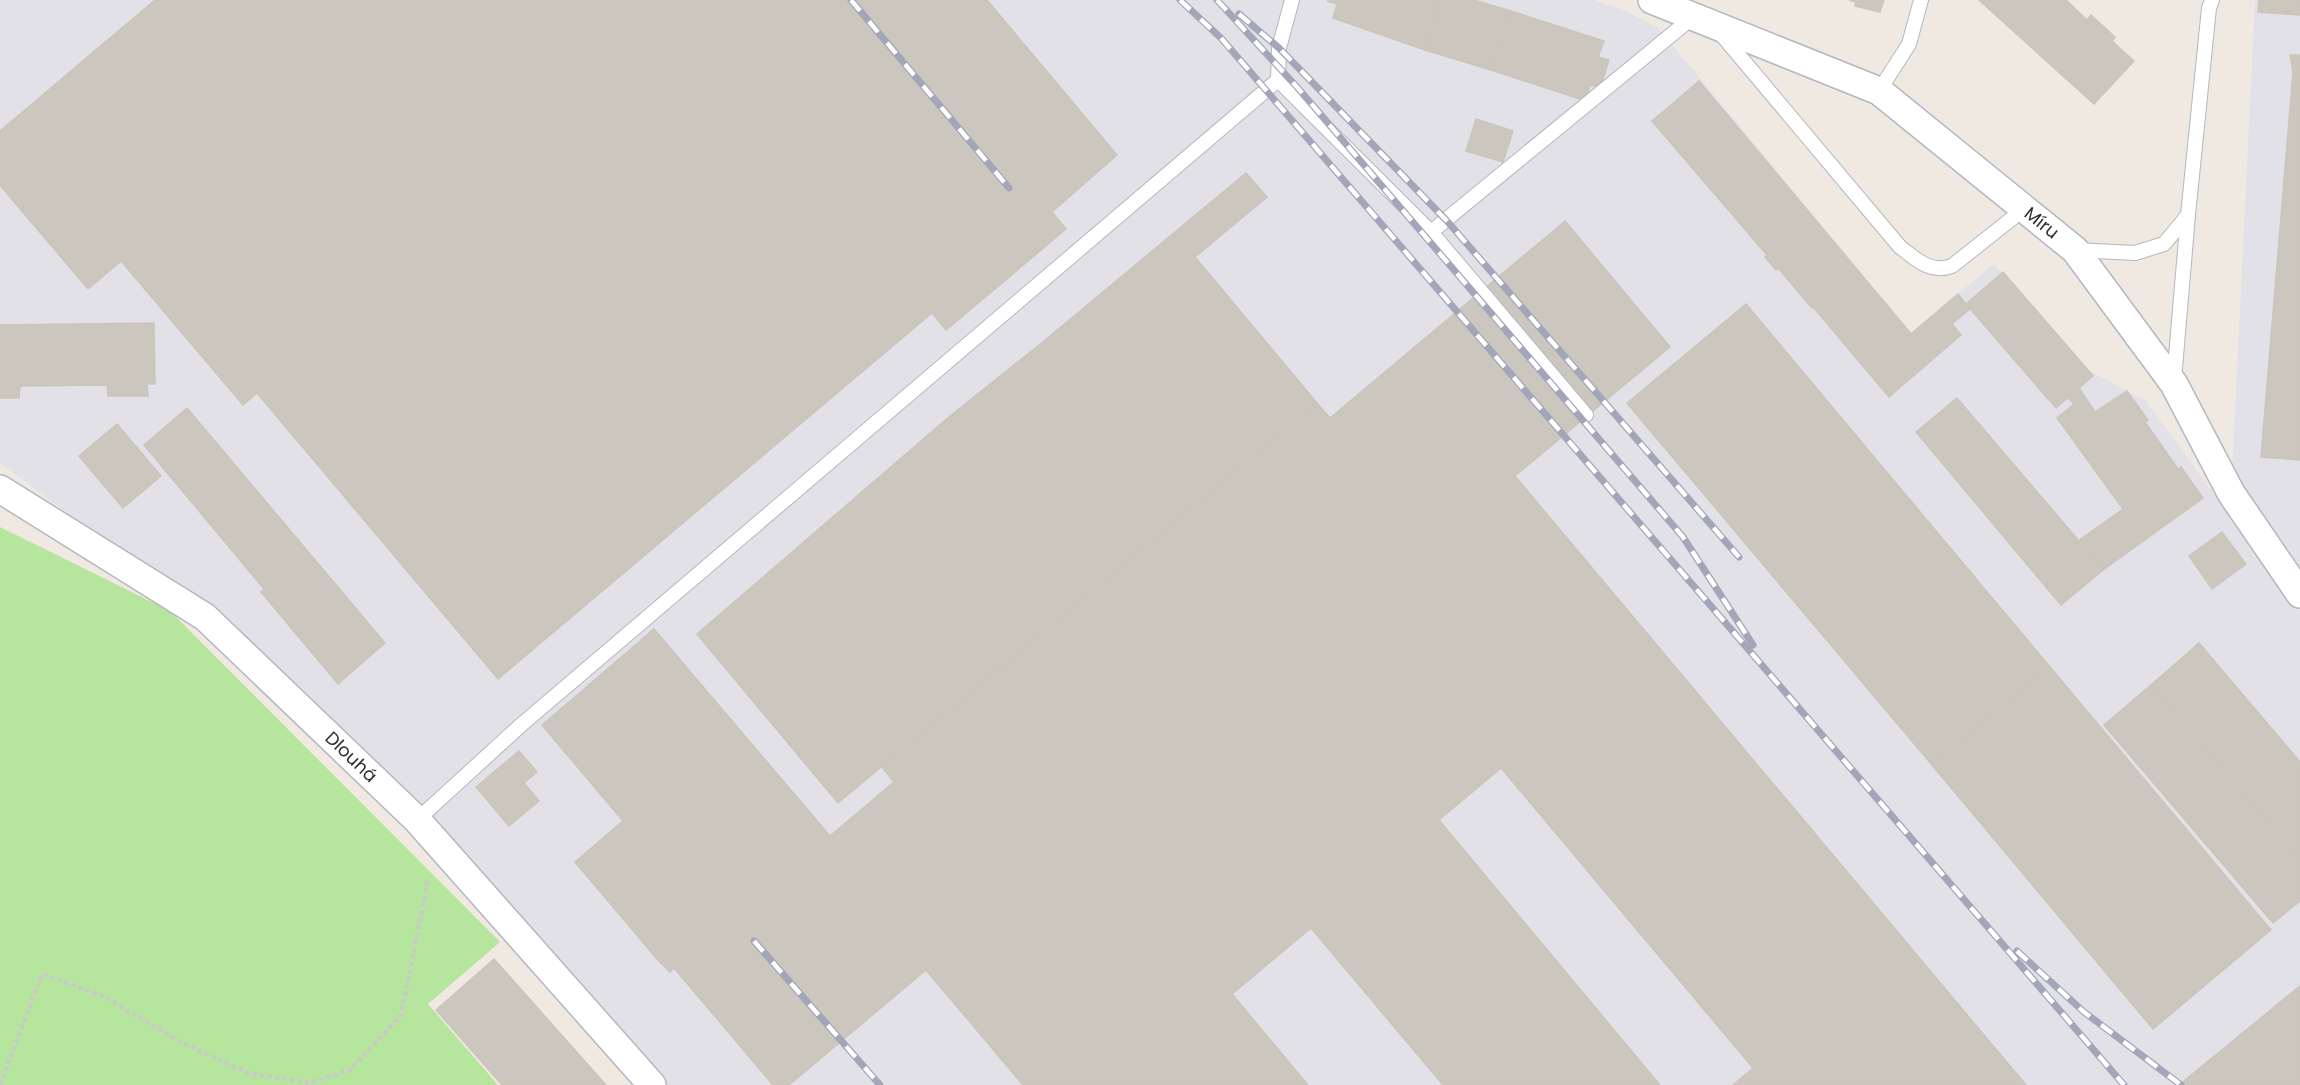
<svg xmlns="http://www.w3.org/2000/svg" width="2300" height="1085" font-family="Poppins,sans-serif">
  <style>
    .industrial { fill: #e3e1e8 }
    .green { fill: #b6e59e }
    .building { fill: #cbc7bf; stroke: #cbc5ba; stroke-width: 1.5 }
    .lines { fill: none; stroke-linecap: round; stroke-linejoin: round }
    .lane-casing { stroke: #b4b7c1; stroke-width: 16 }
    .street-casing { stroke: #b4b7c1; stroke-width: 30 }
    .path { stroke: #c9c9c9; stroke-width: 4; stroke-dasharray: 4.5 3; stroke-linecap: butt }
    .lane { stroke: #fff; stroke-width: 14 }
    .street { stroke: #fff; stroke-width: 27 }
    .rail-casing { stroke: #a3a6b8; stroke-width: 7 }
    .rail { stroke: #fff; stroke-width: 4.5; stroke-dasharray: 14; stroke-linecap: butt }
    .labels { text-anchor: middle; stroke-width: 4.5; stroke-linejoin: round; paint-order: stroke }
    .street-label { font-size: 18px; fill: #2e2e2e; stroke: #fff }
  </style>
  <rect width="100%" height="100%" fill="#efe9e1"/>
  <g class="industrial">
    <path d="M0,0H1594L1623,10L1658,28L1911,332L1994,264L2089,371L2145,400L2300,611V1085H652L205,617L0,463Z"/>
    <path d="M2255,0H2300V596L2231,493Z"/>
  </g>
  <path class="green" d="M0,527L170,611L500,942L428,1004L498,1085H0Z"/>
  <g class="building">
    <path d="M155,0H987L1117,155L1052,212L1066,229L946,330L932,313L498,679L257,393L243,405L121,261L88,289L0,185V131Z"/>
    <path d="M1441,0H1474L1511,11L1491,70L1425,50Z"/>
    <path d="M1441,0L1425,50L1333,18L1337,4L1327,1Z"/>
    <path d="M1849,0H1884L1880,12L1855,6L1856,2Z"/>
    <path d="M1979,0H2066L2087,20L2091,15L2115,37L2112,41L2134,61L2094,104Z"/>
    <path d="M2259,0H2300V15L2258,12Z"/>
    <path d="M1511,11L1604,41L1598,57L1609,60L1600,88L1590,85L1586,101L1491,70Z"/>
    <path d="M2290,55H2300V460L2261,457L2293,72Z"/>
    <path d="M1699,81L1911,334L1958,294L1970,309L1952,324L1961,335L1889,397L1813,307L1812,308L1778,268L1776,270L1765,257L1767,255L1652,121Z"/>
    <path d="M1476,119L1513,131L1503,162L1466,151Z"/>
    <path d="M1246,173L1267,197L1195,257L1317,403L838,803L697,634L950,416L1044,341Z"/>
    <path d="M1565,221L1670,347L1515,476L2026,1085H1733L1753,1068L1501,768L1439,820L1660,1085H1443L1311,928L1232,994L1308,1085H1023L926,970L789,1085H773L674,968L670,972L657,959L575,862L623,821L542,725L654,629L830,836L894,782L882,767L1317,403L1330,418Z"/>
    <path d="M2003,272L2093,376L2056,408L1966,304Z"/>
    <path d="M1746,304L2050,667L1932,765L1627,403Z"/>
    <path d="M154,323L155,384H147L148,396H108L107,385L20,386L19,398H0V325Z"/>
    <path d="M2079,388L2095,412L2127,391L2148,420L2145,422L2178,469L2181,467L2203,498L2103,570L2081,539L2123,509L2057,418L2074,404L2069,399Z"/>
    <path d="M1957,398L2079,541L2081,539L2103,570L2061,605L1916,432Z"/>
    <path d="M187,408L385,643L338,684L261,592L264,589L144,445Z"/>
    <path d="M117,424L161,476L123,508L79,456Z"/>
    <path d="M2222,532L2246,564L2212,589L2189,556Z"/>
    <path d="M2199,643L2300,762V860L2151,685Z"/>
    <path d="M2050,667L2271,930L2153,1029L1932,765Z"/>
    <path d="M2151,685L2300,860V901L2273,923L2104,725Z"/>
    <path d="M519,751L537,772L524,783L539,801L509,826L476,787Z"/>
    <path d="M494,959L606,1085H502L436,1010Z"/>
    <path d="M2300,986V1085H2179Z"/>
  </g>
  <g class="lines">
    <defs>
      <g id="lane">
        <path d="M1292,0L1279,48L1278,80L1431,232L1586,415"/>
        <path d="M1721,34L1900,247C1916,259 1930,274 1952,266L2024,209"/>
        <path d="M1879,91L1909,44L1921,0"/>
        <path d="M1431,232L1693,17"/>
        <path d="M2076,250L2135,253L2164,244L2188,215"/>
        <path d="M2174,380L2188,215L2209,8L2212,0"/>
        <path d="M417,820L521,725L1278,80"/>
      </g>
      <g id="street">
        <path id="s1" d="M1652,0L1879,91L2075,250L2174,384L2231,493L2300,594"/>
        <path id="s2" d="M0,489L205,617L417,820L652,1085"/>
      </g>
    </defs>
    <use href="#lane" class="lane-casing"/>
    <use href="#street" class="street-casing"/>
    <path class="path" d="M0,1085L42,974L103,996L183,1043L248,1073L309,1083L350,1070L401,1015L428,880"/>
    <use href="#lane" class="lane"/>
    <use href="#street" class="street"/>
    <defs>
      <g id="rail">
        <path d="M851,0L1009,188"/>
        <path d="M1180,0L1221,38L2124,1085"/>
        <path d="M1217,0L1297,87L1683,537L1753,645"/>
        <path d="M1239,14L1279,48L1447,221L1739,557"/>
        <path d="M754,941L880,1085"/>
        <path d="M2017,951L2084,1012L2181,1085"/>
      </g>
    </defs>
    <use href="#rail" class="rail-casing"/>
    <use href="#rail" class="rail"/>
  </g>
  <g class="labels">
    <g class="street-label">
      <text dy="6" stroke="none"><textPath href="#s1" startOffset="454">Míru</textPath></text>
      <text dy="6" stroke="none"><textPath href="#s2" startOffset="444">Dlouhá</textPath></text>
    </g>
  </g>
</svg>
